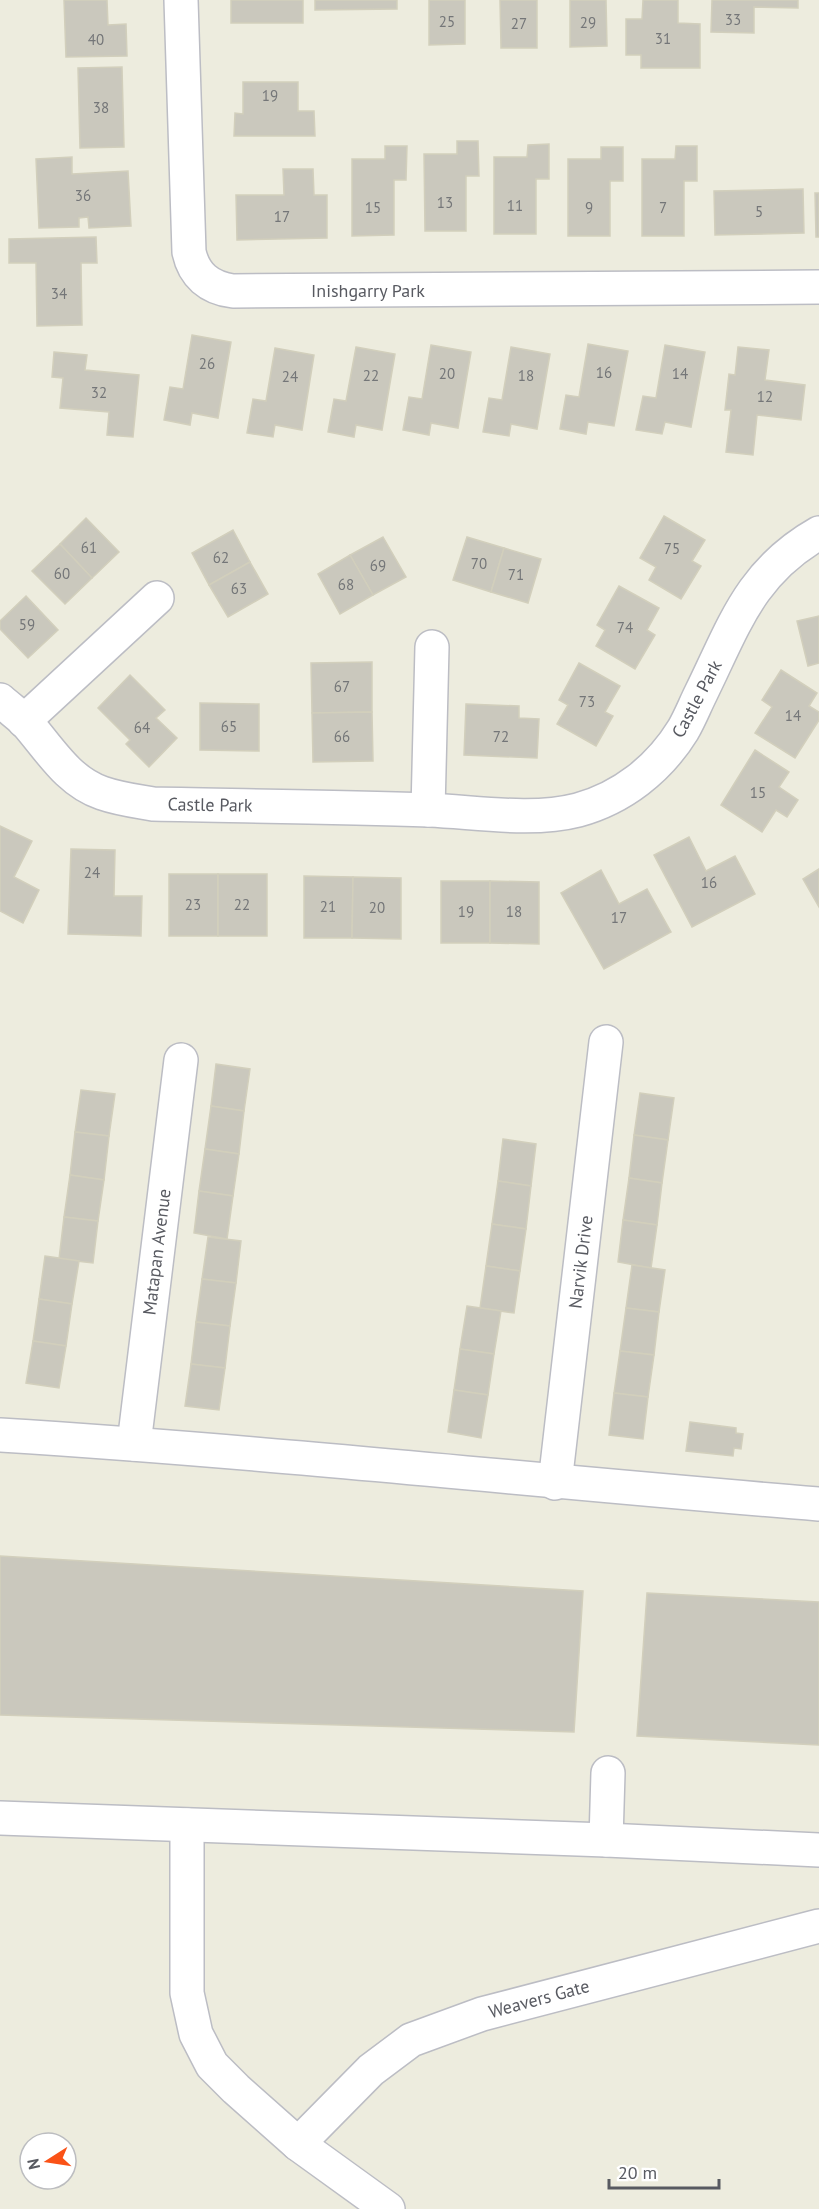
<svg xmlns="http://www.w3.org/2000/svg" width="819" height="2209" font-family="'PT Sans',sans-serif">
  <style>
    .building { fill: #cac8bd; stroke: #d2cfbc; stroke-width: 1.5 }
    .lines { fill: none; stroke-linecap: round; stroke-linejoin: round }
    .minor-casing { stroke: #bcbdc4; stroke-width: 36 }
    .minor { stroke: #fff; stroke-width: 33 }
    .labels { text-anchor: middle; stroke-width: 4.5; stroke-linejoin: round; paint-order: stroke }
    .number-label { font-size: 15px; fill: #747678 }
    .street-label { font-size: 18px; fill: #585a61; stroke: #fff }
  </style>
  <rect width="100%" height="100%" fill="#edecde"/>
  <g class="building">
    <path d="M64,0H107L108,25L126,24L127,56L66,57Z"/>
    <rect x="231" y="0" width="72" height="23"/>
    <path d="M315,0H397V9L315,10Z"/>
    <path d="M429,0H465V44L429,45Z"/>
    <path d="M500,0H537V48H501Z"/>
    <path d="M570,0H606L607,46L570,47Z"/>
    <path d="M643,0H678V23L700,24V68H641V55H626V19H642Z"/>
    <path d="M712,0H798V8L754,7V33L711,32Z"/>
    <path d="M122,67L124,147L80,148L78,68Z"/>
    <path d="M243,82H298V111H314L315,136H234L235,113L243,114Z"/>
    <path d="M457,141H478L479,176H466V231H425L424,154H457Z"/>
    <path d="M549,144V179H536V234H494V157H527L528,145Z"/>
    <path d="M385,146H407L406,180H394V235L352,236V159H385Z"/>
    <path d="M676,146H697V181H684V236H642V159H675Z"/>
    <path d="M601,147H623V181H610V236H568V159H601Z"/>
    <path d="M72,157V174L128,171L131,226L89,228L88,217L79,218V227L39,228L36,159Z"/>
    <path d="M283,169H313L314,195H327V238L237,240L236,195H284Z"/>
    <path d="M803,189L804,233L715,235L714,191Z"/>
    <path d="M815,193H819V237H816Z"/>
    <path d="M96,237L97,263H81L82,325L37,326L36,263H9V239Z"/>
    <path d="M192,335L231,342L218,418L192,413L190,425L164,420L170,387L183,389Z"/>
    <path d="M588,344L628,351L614,426L588,422L586,434L560,429L566,395L579,397Z"/>
    <path d="M431,345L471,352L458,428L431,423L429,435L403,430L409,397L422,399Z"/>
    <path d="M665,345L705,352L691,427L665,422L662,434L636,430L643,396L656,398Z"/>
    <path d="M356,347L395,354L382,430L356,425L354,437L328,432L334,399L346,401Z"/>
    <path d="M511,347L550,354L537,429L511,424L509,436L483,432L489,398L502,400Z"/>
    <path d="M738,347L769,350L765,380L805,385L801,420L757,415L753,455L726,452L731,410H725L729,374L735,375Z"/>
    <path d="M275,348L314,355L302,430L275,425L273,437L247,433L253,399L266,401Z"/>
    <path d="M54,352L87,355L85,370L139,375L133,437L107,435L109,412L60,408L63,378L52,377Z"/>
    <path d="M664,516L705,540L692,561L701,566L681,599L649,580L656,567L640,558Z"/>
    <path d="M86,518L119,552L92,578L60,544Z"/>
    <path d="M233,530L250,562L209,585L192,553Z"/>
    <path d="M383,537L406,577L373,595L350,555Z"/>
    <path d="M467,537L504,548L491,592L453,580Z"/>
    <path d="M60,544L92,578L65,604L32,571Z"/>
    <path d="M504,548L541,559L528,603L491,592Z"/>
    <path d="M350,555L373,595L340,614L318,574Z"/>
    <path d="M250,562L268,594L228,617L209,585Z"/>
    <path d="M619,586L659,608L647,630L655,635L635,669L596,646L605,630L597,625Z"/>
    <path d="M26,596L58,630L28,658L0,629V621Z"/>
    <path d="M819,616V663L808,666L797,621Z"/>
    <path d="M372,662V712L312,713L311,663Z"/>
    <path d="M579,663L620,686L605,712L613,716L596,746L557,724L568,705L559,700Z"/>
    <path d="M781,670L817,693L809,706L819,712V720L795,758L755,733L772,707L762,700Z"/>
    <path d="M130,675L165,710L156,718L177,738L149,767L126,744L130,740L98,708Z"/>
    <path d="M200,703L259,704V751L200,750Z"/>
    <path d="M466,704L519,706V718L539,719L537,758L464,755Z"/>
    <path d="M372,712L373,761L313,762L312,713Z"/>
    <path d="M755,750L789,772L779,787L798,800L787,817L776,810L762,832L721,805Z"/>
    <path d="M0,826L32,841L14,877L39,890L23,923L0,911Z"/>
    <path d="M689,837L706,871L735,856L755,894L692,927L654,855Z"/>
    <path d="M71,849L115,850L114,896H142L141,936L68,934Z"/>
    <path d="M819,869V907L803,879Z"/>
    <path d="M601,870L619,904L647,889L671,932L604,969L561,893Z"/>
    <rect x="169" y="874" width="49" height="62"/>
    <rect x="218" y="874" width="49" height="62"/>
    <path d="M304,876L353,877L352,938H304Z"/>
    <path d="M353,877L401,878V939L352,938Z"/>
    <rect x="441" y="881" width="49" height="62"/>
    <path d="M490,881L539,882V944L490,943Z"/>
    <path d="M216,1064L250,1069L244,1111L211,1106Z"/>
    <path d="M81,1090L115,1094L109,1136L75,1132Z"/>
    <path d="M640,1093L674,1098L668,1140L634,1135Z"/>
    <path d="M211,1106L244,1111L239,1154L205,1149Z"/>
    <path d="M75,1132L109,1136L104,1180L70,1175Z"/>
    <path d="M634,1135L668,1140L662,1183L629,1178Z"/>
    <path d="M503,1139L536,1144L531,1186L498,1181Z"/>
    <path d="M205,1149L239,1154L233,1196L199,1191Z"/>
    <path d="M70,1175L104,1180L98,1221L64,1217Z"/>
    <path d="M629,1178L662,1183L657,1225L623,1220Z"/>
    <path d="M498,1181L531,1186L526,1229L492,1224Z"/>
    <path d="M199,1191L233,1196L227,1239L194,1233Z"/>
    <path d="M64,1217L98,1221L93,1263L59,1259Z"/>
    <path d="M623,1220L657,1225L651,1268L618,1262Z"/>
    <path d="M492,1224L526,1229L520,1271L486,1266Z"/>
    <path d="M208,1237L241,1241L236,1283L202,1279Z"/>
    <path d="M45,1256L79,1261L72,1304L39,1299Z"/>
    <path d="M632,1265L665,1270L659,1312L626,1308Z"/>
    <path d="M486,1266L520,1271L514,1313L480,1308Z"/>
    <path d="M202,1279L236,1283L230,1326L196,1322Z"/>
    <path d="M39,1299L72,1304L66,1346L33,1341Z"/>
    <path d="M467,1306L501,1311L494,1354L460,1349Z"/>
    <path d="M626,1308L659,1312L654,1355L620,1351Z"/>
    <path d="M196,1322L230,1326L225,1368L191,1364Z"/>
    <path d="M33,1341L66,1346L59,1388L26,1383Z"/>
    <path d="M460,1349L494,1354L488,1395L454,1390Z"/>
    <path d="M620,1351L654,1355L648,1397L614,1393Z"/>
    <path d="M191,1364L225,1368L219,1410L185,1406Z"/>
    <path d="M454,1390L488,1395L481,1438L448,1432Z"/>
    <path d="M614,1393L648,1397L643,1439L609,1435Z"/>
    <path d="M690,1422L736,1428V1433L743,1434L741,1449L734,1448L733,1456L686,1451Z"/>
    <path d="M0,1556L583,1591L574,1732L0,1715Z"/>
    <path d="M647,1593L819,1602V1745L637,1736Z"/>
  </g>
  <g class="lines">
    <defs>
      <g id="minor">
        <path d="M181,0L189,252C194,275 209,288 233,291L819,287"/>
        <path d="M0,700C8,707 17,714 25,721C49,748 67,781 102,793C119,799 136,801 153,804C245,806 337,807 429,810C476,812 532,822 578,810C622,798 659,769 683,730C690,718 695,705 701,693C734,626 750,572 819,533"/>
        <path d="M24,721L157,598"/>
        <path d="M428,810L432,647"/>
        <path d="M0,1435C273,1452 546,1482 819,1504"/>
        <path d="M134,1444L181,1060"/>
        <path d="M555,1483L606,1042"/>
        <path d="M0,1818L606,1840L819,1850"/>
        <path d="M187,1825V1993L196,2034L212,2065L236,2089L298,2144L388,2209"/>
        <path d="M606,1840L608,1773"/>
        <path d="M298,2144L371,2070L411,2040L482,2014L819,1926"/>
      </g>
    </defs>
    <use href="#minor" class="minor-casing"/>
    <use href="#minor" class="minor"/>
  </g>
  <g class="labels">
    <g class="number-label">
      <text x="733" y="25">33</text>
      <text x="447" y="27">25</text>
      <text x="588" y="28">29</text>
      <text x="519" y="29">27</text>
      <text x="663" y="44">31</text>
      <text x="96" y="45">40</text>
      <text x="270" y="101">19</text>
      <text x="101" y="113">38</text>
      <text x="83" y="201">36</text>
      <text x="445" y="208">13</text>
      <text x="515" y="211">11</text>
      <text x="373" y="213">15</text>
      <text x="589" y="213">9</text>
      <text x="663" y="213">7</text>
      <text x="759" y="217">5</text>
      <text x="282" y="222">17</text>
      <text x="59" y="299">34</text>
      <text x="207" y="369">26</text>
      <text x="604" y="378">16</text>
      <text x="447" y="379">20</text>
      <text x="680" y="379">14</text>
      <text x="371" y="381">22</text>
      <text x="526" y="381">18</text>
      <text x="290" y="382">24</text>
      <text x="99" y="398">32</text>
      <text x="765" y="402">12</text>
      <text x="89" y="553">61</text>
      <text x="672" y="554">75</text>
      <text x="221" y="563">62</text>
      <text x="479" y="569">70</text>
      <text x="378" y="571">69</text>
      <text x="62" y="579">60</text>
      <text x="516" y="580">71</text>
      <text x="346" y="590">68</text>
      <text x="239" y="594">63</text>
      <text x="27" y="630">59</text>
      <text x="625" y="633">74</text>
      <text x="342" y="692">67</text>
      <text x="587" y="707">73</text>
      <text x="793" y="721">14</text>
      <text x="229" y="732">65</text>
      <text x="142" y="733">64</text>
      <text x="342" y="742">66</text>
      <text x="501" y="742">72</text>
      <text x="758" y="798">15</text>
      <text x="92" y="878">24</text>
      <text x="709" y="888">16</text>
      <text x="193" y="910">23</text>
      <text x="242" y="910">22</text>
      <text x="328" y="912">21</text>
      <text x="377" y="913">20</text>
      <text x="466" y="917">19</text>
      <text x="514" y="917">18</text>
      <text x="619" y="923">17</text>
    </g>
    <g class="street-label">
      <text x="368" y="297">Inishgarry Park</text>
      <text transform="translate(697 699) rotate(-62)" y="6">Castle Park</text>
      <text transform="translate(210 805) rotate(1)" y="6">Castle Park</text>
      <text transform="translate(157 1252) rotate(-83)" y="6">Matapan Avenue</text>
      <text transform="translate(581 1262) rotate(-83)" y="6">Narvik Drive</text>
      <text transform="translate(539 1999) rotate(-15)" y="6">Weavers Gate</text>
    </g>
  </g>
  <g transform="translate(48 2161) rotate(258)"><circle r="28" fill="#ffffff" stroke="#bcbdc0" stroke-width="1.5"/>
  <path d="M0-4.5L10 22L0 15L-10 22Z" fill="#fa5217"/>
  <text y="-9" font-size="16" font-weight="bold" text-anchor="middle" fill="#585a61">N</text>
  </g>
  <path d="M609 2179v9h110v-9" fill="none" stroke="#585a61" stroke-width="3"/>
  <text x="618" y="2179" font-size="18" fill="#585a61" stroke="#ffffff" stroke-width="4.5" paint-order="stroke">20 m</text>
</svg>
